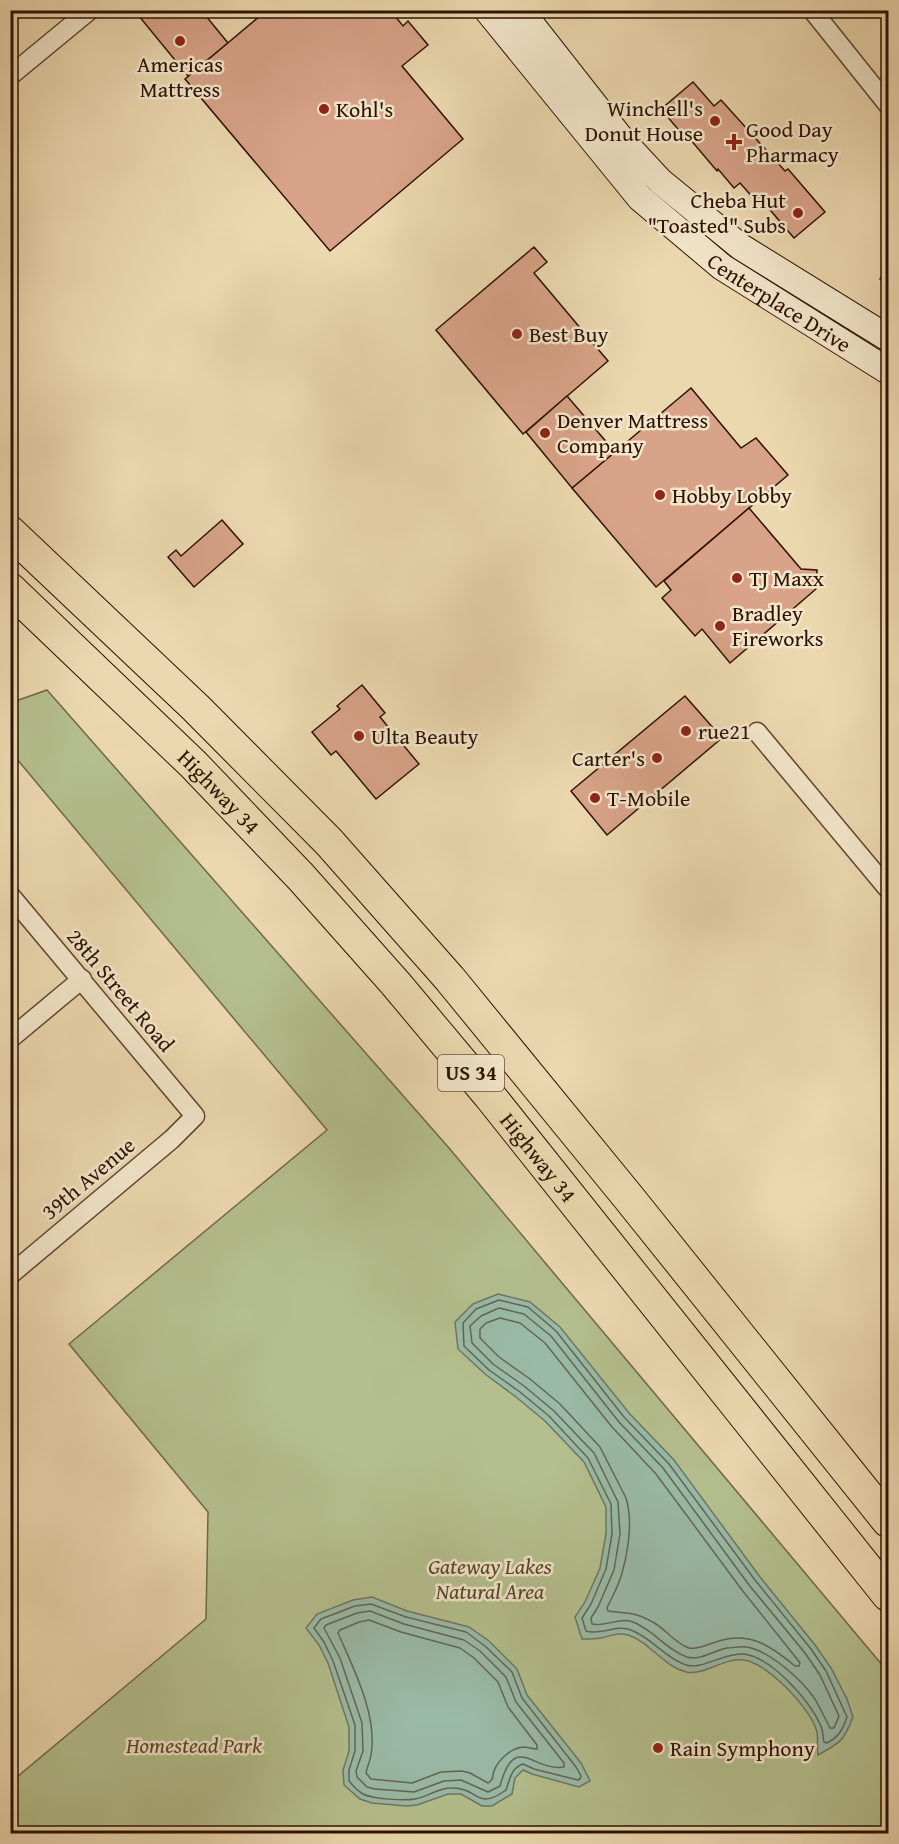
<svg xmlns="http://www.w3.org/2000/svg" width="899" height="1844" font-family="'Gentium Book Plus',serif">
  <style>
    .green { fill: #b4bf8d; stroke: #706846; stroke-width: 1.5 }
    .water { fill: #99baa7; stroke: #6d7764; stroke-width: 1.5 }
    .lines { fill: none; stroke-linecap: round; stroke-linejoin: round }
    .shore { stroke: #626654; stroke-width: 1.5 }
    .building { fill: #d8a388; stroke: #2c1200; stroke-width: 1.5 }
    .street-casing { stroke: #5c442c; stroke-width: 21 }
    .secondary-casing { stroke: #2c1200; stroke-width: 28 }
    .highway-casing { stroke: #2c1200; stroke-width: 34 }
    .street { stroke: #f3e6cb; stroke-width: 18 }
    .secondary { stroke: #f3e6cb; stroke-width: 26 }
    .highway { stroke: #ecd8af; stroke-width: 32 }
    .poi-dot { fill: #8f2418; stroke: #f3e6cb; stroke-width: 2 }
    .labels { text-anchor: middle; stroke-width: 5; stroke-linejoin: round; paint-order: stroke }
    .shield { fill: #f3e6cb; stroke: #68523d; stroke-width: 1.5 }
    .shield-label { font-size: 21px; font-weight: bold; fill: #2c1200 }
    .poi-label { font-size: 22px; fill: #2c1200; stroke: #f3e6cb; text-anchor: start }
    .street-label { font-size: 22px; fill: #2c1200; stroke: #f3e6cb }
    .park-label { font-size: 22px; font-style: italic; fill: #55462a; stroke: #f3e6cb }
  </style>
  <rect width="100%" height="100%" fill="#ecd8af"/>
  <filter id="stains"><feTurbulence type="fractalNoise" baseFrequency=".00333" numOctaves="4"/><feColorMatrix values="0 0 0 0 .2 0 0 0 0 .09 0 0 0 0 .02 0 0 0 .5 -.17"/></filter>
  <radialGradient id="worn" r=".72"><stop offset=".6" stop-color="#630" stop-opacity="0"/><stop offset="1" stop-color="#630" stop-opacity=".3"/></radialGradient>
  <path class="green" d="M47,690L449,1148L888,1672V1833H11V1782L206,1619L208,1512L69,1344L327,1130L11,752L10,703Z"/>
  <g class="water">
    <path d="M498,1294L530,1302L560,1327L629,1413L674,1460L760,1577L815,1645L831,1668L847,1699L853,1717C844,1741 840,1743 818,1755C817,1748 818,1739 817,1732C811,1708 768,1664 744,1660C725,1657 704,1676 686,1672C663,1666 650,1642 628,1635C618,1632 610,1636 601,1638C595,1639 589,1639 582,1639L575,1617L585,1602L600,1568L606,1534V1507L584,1462L545,1421L516,1397L485,1374L458,1349L455,1322L473,1304Z"/>
    <path d="M372,1597L407,1611L469,1627L489,1641L517,1669L527,1695L581,1763L590,1781L579,1787L532,1774L523,1770L515,1778L512,1794L492,1806H482L461,1794H448L417,1805L406,1806L372,1803L360,1799L344,1785L343,1770L349,1751V1727L328,1663L319,1645L306,1628L317,1614L353,1600Z"/>
  </g>
  <g class="lines">
    <g class="shore">
      <path d="M499,1300L528,1307L556,1331L624,1417L669,1464L755,1580L811,1649L826,1671L847,1717C843,1729 839,1737 827,1743L824,1742C823,1738 823,1733 822,1729C812,1703 773,1658 744,1654C725,1652 702,1670 686,1665C665,1658 652,1638 631,1630C616,1624 601,1636 586,1631L582,1618L591,1604L606,1569L612,1534L611,1504L588,1458L549,1416L520,1392L489,1370L464,1346L463,1323L476,1309Z"/>
      <path d="M499,1308L524,1314L551,1336L619,1422L663,1468L749,1585L805,1653L820,1675L839,1716L834,1728H830C825,1718 820,1708 815,1699C802,1680 769,1650 746,1647C740,1646 733,1648 727,1648C715,1650 700,1661 687,1657C666,1650 654,1630 633,1622C619,1617 605,1627 592,1624L591,1618L598,1607L614,1570L620,1534L618,1502L594,1453L554,1411L524,1386L493,1364L472,1343L470,1326L481,1316Z"/>
      <path d="M500,1318L520,1323L545,1343L612,1427L656,1474L742,1590L797,1659L800,1663L799,1666H795C771,1646 749,1630 716,1642C708,1644 698,1650 689,1648C676,1644 667,1631 656,1624C635,1611 629,1614 608,1611L607,1608C612,1597 619,1585 622,1573C628,1551 633,1521 626,1498L600,1447L560,1404L530,1379L499,1357L480,1338V1329L486,1323Z"/>
      <path d="M371,1604L406,1617L466,1632L485,1646L512,1672L522,1698L576,1767L581,1776L580,1779L578,1780L534,1769L523,1764C511,1768 510,1779 506,1790C476,1812 479,1787 451,1788C438,1788 427,1797 415,1799C405,1801 372,1799 363,1794C358,1791 353,1786 349,1781V1770L355,1751V1725L333,1661L324,1642L314,1628L321,1619L355,1606Z"/>
      <path d="M370,1611L404,1624L464,1640L480,1651L506,1677L516,1702L564,1763V1767C533,1772 515,1731 500,1786L488,1792L461,1780L444,1781L414,1792L375,1789L367,1787L357,1777L356,1771L363,1751L362,1723L340,1658L324,1628L326,1625L357,1613Z"/>
      <path d="M369,1620L401,1632L460,1648L474,1658L498,1682L508,1707L537,1745V1749C532,1749 528,1747 523,1747C511,1748 498,1760 494,1771C492,1777 494,1779 488,1783L470,1773L462,1771L441,1772L412,1783L371,1779L366,1773C367,1767 370,1761 371,1755C378,1715 353,1668 338,1633L340,1630L359,1622Z"/>
    </g>
  </g>
  <g class="building">
    <path d="M134,10H201L228,43L188,76Z"/>
    <path d="M267,10H390L403,26L408,21L428,45L402,66L463,139L330,251L185,79Z"/>
    <path d="M693,82L714,106L721,100L785,171L788,169L825,212L794,238L759,197L755,200L740,183L734,188L718,169L717,171L684,132L682,134L661,109Z"/>
    <path d="M534,247L547,262L534,273L608,361L523,434L436,330Z"/>
    <path d="M888,266V284L880,279Z"/>
    <path d="M691,388L741,448L756,438L788,475L656,587L572,488Z"/>
    <path d="M567,396L615,452L572,488L526,432Z"/>
    <path d="M749,508L801,569L817,570L816,589L730,663L702,629L695,636L662,598L671,590L664,581Z"/>
    <path d="M222,520L243,544L194,587L168,557L176,550L181,556Z"/>
    <path d="M362,685L385,713L380,717L419,764L376,799L336,751L331,755L312,732L340,709L337,706Z"/>
    <path d="M685,696L722,738L607,835L571,791Z"/>
  </g>
  <g class="lines">
    <defs>
      <g id="street">
        <path d="M812,10L888,105"/>
        <path d="M10,76L90,10"/>
        <path d="M757,732L888,889"/>
        <path d="M10,895L195,1116L172,1139L10,1275"/>
        <path d="M10,1039L82,979"/>
      </g>
      <g id="secondary">
        <path id="s1" d="M487,10L640,198L722,267L888,371"/>
        <path d="M520,10L622,140L660,181L741,247L888,338"/>
      </g>
      <g id="highway">
        <path d="M10,532L196,708L329,842L450,979L629,1198L888,1521"/>
        <path id="s2" d="M10,589L193,764L301,877L396,984L489,1095L888,1595"/>
      </g>
    </defs>
    <use href="#street" class="street-casing"/>
    <use href="#secondary" class="secondary-casing"/>
    <use href="#highway" class="highway-casing"/>
    <use href="#street" class="street"/>
    <use href="#secondary" class="secondary"/>
    <use href="#highway" class="highway"/>
  </g>
  <g class="poi-dot">
    <circle cx="180" cy="41" r="6"/>
    <circle cx="324" cy="109" r="6"/>
    <circle cx="715" cy="121" r="6"/>
    <path d="M731 133h6v6h6v6h-6v6h-6v-6h-6v-6h6z"/>
    <circle cx="798" cy="213" r="6"/>
    <circle cx="517" cy="334" r="6"/>
    <circle cx="545" cy="433" r="6"/>
    <circle cx="660" cy="495" r="6"/>
    <circle cx="737" cy="578" r="6"/>
    <circle cx="720" cy="626" r="6"/>
    <circle cx="686" cy="731" r="6"/>
    <circle cx="359" cy="736" r="6"/>
    <circle cx="657" cy="758" r="6"/>
    <circle cx="595" cy="798" r="6"/>
    <circle cx="658" cy="1748" r="6"/>
  </g>
  <g class="labels">
    <rect class="shield" x="438" y="1055" width="66" height="36" rx="4.5"/>
    <g class="shield-label">
      <text x="471" y="1080">US 34</text>
    </g>
    <g class="poi-label">
      <text x="180" y="72" text-anchor="middle">Americas<tspan x="180" dy="25">Mattress</tspan></text>
      <text x="703" y="116" text-anchor="end">Winchell's<tspan x="703" dy="25">Donut House</tspan></text>
      <text x="336" y="117">Kohl's</text>
      <text x="746" y="137">Good Day<tspan x="746" dy="25">Pharmacy</tspan></text>
      <text x="786" y="208" text-anchor="end">Cheba Hut<tspan x="786" dy="25">"Toasted" Subs</tspan></text>
      <text x="529" y="342">Best Buy</text>
      <text x="557" y="428">Denver Mattress<tspan x="557" dy="25">Company</tspan></text>
      <text x="672" y="503">Hobby Lobby</text>
      <text x="749" y="586">TJ Maxx</text>
      <text x="732" y="621">Bradley<tspan x="732" dy="25">Fireworks</tspan></text>
      <text x="698" y="739">rue21</text>
      <text x="371" y="744">Ulta Beauty</text>
      <text x="645" y="766" text-anchor="end">Carter's</text>
      <text x="607" y="806">T-Mobile</text>
      <text x="670" y="1756">Rain Symphony</text>
    </g>
    <g class="street-label">
      <text dy="8" stroke="none"><textPath href="#s1" startOffset="417">Centerplace Drive</textPath></text>
      <text dy="8" stroke="none"><textPath href="#s2" startOffset="291">Highway 34</textPath></text>
      <text transform="translate(121 990) rotate(50)" y="8">28th Street Road</text>
      <text dy="8" stroke="none"><textPath href="#s2" startOffset="777">Highway 34</textPath></text>
      <text transform="translate(88 1178) rotate(-40)" y="8">39th Avenue</text>
    </g>
    <g class="park-label">
      <text x="490" y="1574">Gateway Lakes<tspan x="490" dy="25">Natural Area</tspan></text>
      <text x="194" y="1753">Homestead Park</text>
    </g>
  </g>
  <rect width="899" height="1844" fill="none" stroke="#ecd8af" stroke-width="36"/>
  <rect x="12" y="12" width="875" height="1820" fill="none" stroke="#2c1200" stroke-width="3"/>
  <rect x="18" y="18" width="863" height="1808" fill="none" stroke="#2c1200" stroke-width="1.5"/>
  <rect width="100%" height="100%" filter="url(#stains)"/>
  <rect width="100%" height="100%" fill="url(#worn)"/>
</svg>
